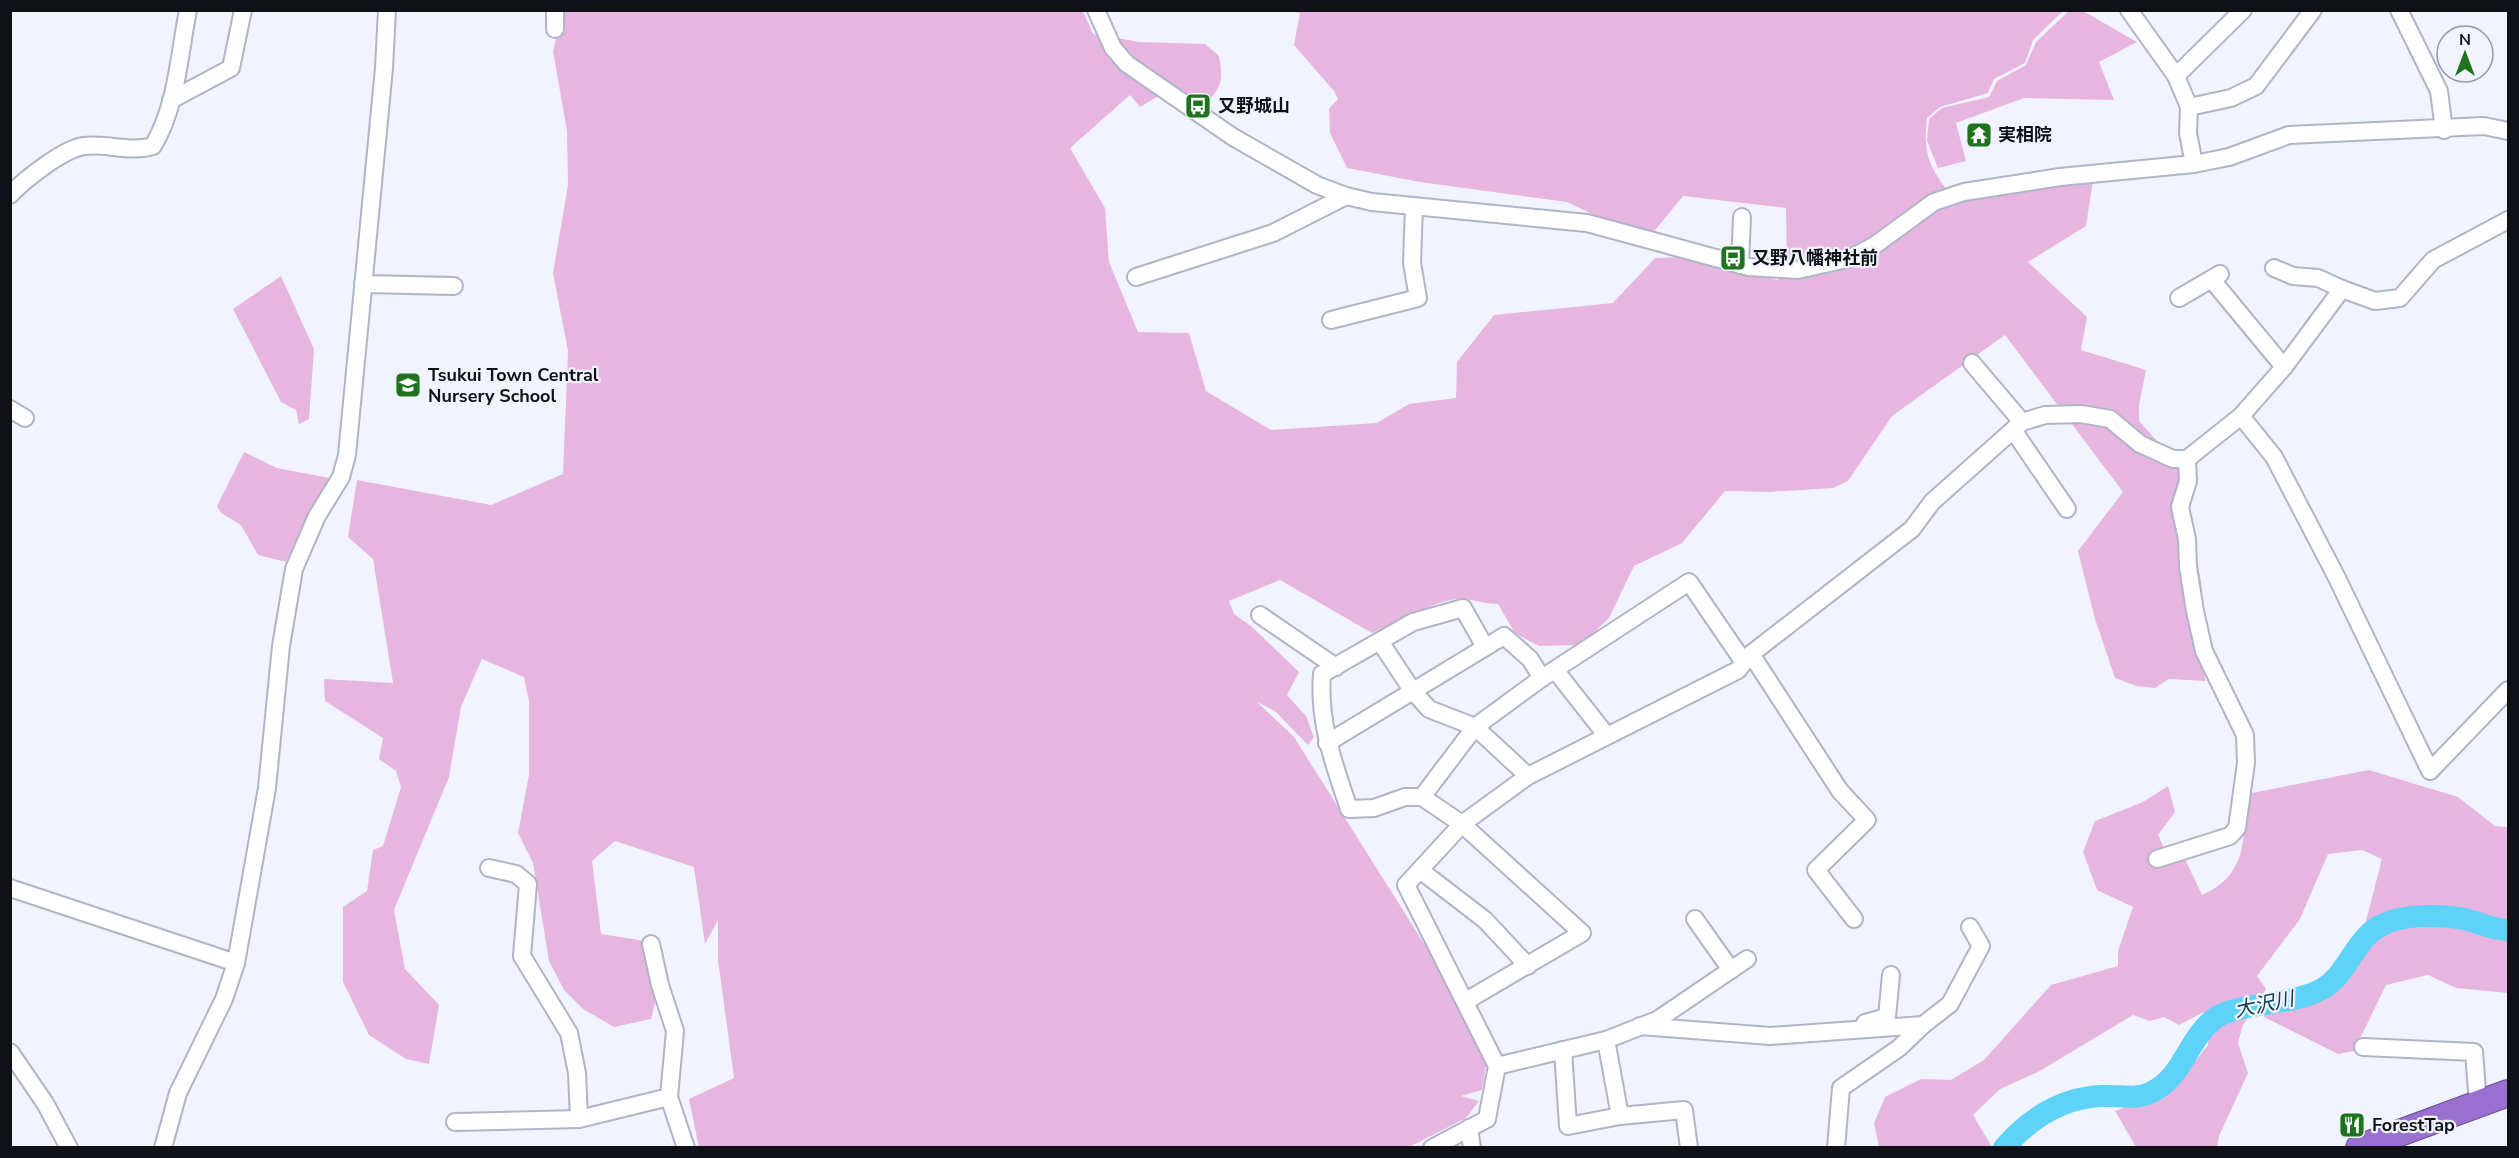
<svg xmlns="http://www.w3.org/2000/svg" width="2519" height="1158" font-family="'Nunito Sans','Noto Sans JP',sans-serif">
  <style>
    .green { fill: #e6b6e1 }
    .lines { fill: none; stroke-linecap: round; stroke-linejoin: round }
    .river { stroke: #5fd2f7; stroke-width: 22 }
    .minor-casing { stroke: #b0b4c6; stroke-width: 20 }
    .highway-casing { stroke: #694e8f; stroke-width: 28 }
    .minor { stroke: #fff; stroke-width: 16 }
    .highway { stroke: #996fcf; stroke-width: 26 }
    .labels { text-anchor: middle; stroke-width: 4.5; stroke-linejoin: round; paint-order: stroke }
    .poi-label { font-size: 18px; font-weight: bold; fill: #101117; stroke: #f1f4ff; text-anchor: start }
    .water-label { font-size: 20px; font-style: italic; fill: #0e4151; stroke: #f1f4ff }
  </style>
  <rect width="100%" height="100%" fill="#f1f4ff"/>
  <g class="green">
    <path d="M2064,10L2033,40L2025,63L1994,79L1988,93L1940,107L1927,118C1922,158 1932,171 1956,202L2093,180L2086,226L2028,262L2087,317L2081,350L2146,370L2139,405V421L2182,469L2202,589L2205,681L2169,679L2155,688L2136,686L2115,678L2095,619L2078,551L2123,492L2005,335L1892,416L1848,481L1833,488L1770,492L1725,491L1682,543L1634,566L1609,618L1581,645L1539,646L1515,633L1498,604C1484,604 1473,599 1460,599C1440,598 1392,624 1372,633L1280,580L1229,601L1234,614L1251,626L1299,672L1287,695L1306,716L1314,737L1308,745L1275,711L1257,702L1294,737L1435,961L1487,1060L1482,1090L1461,1096L1479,1101L1466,1118L1407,1148H699L689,1099L734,1078L718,960V920L705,944L694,867L615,841L592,861L601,934L646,941L656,999L651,1019L614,1027L583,1009L564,990L549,961L533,863L518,833L529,775V701L524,677L482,659L461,707L449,777L394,910L405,969L439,1005L429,1064L406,1059L369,1035L343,982V907L367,891L373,850L383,846L401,787L396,771L379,759L383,738L325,701L324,679L393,683L373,559L348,537L357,480L491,505L563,474L568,351L553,273L568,185L567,131L553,51L563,11H1083L1093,34L1140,42L1205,44L1219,56C1224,83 1221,88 1202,108L1174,87L1140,107L1130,95L1070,148L1105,208L1109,262L1138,332L1189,333L1206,391L1271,430L1377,423L1409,404L1456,398L1457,362L1494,315L1613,303L1655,258L1680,257L1778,280L1787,266L1786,208L1683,196L1652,234L1596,216L1567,202L1420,182L1347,168L1330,133L1329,109L1338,99L1334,91L1294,45L1300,13L1291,11Z"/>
    <path d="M2069,11H2083L2137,42L2099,62L2114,100L2024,98L1956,123L1966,161L1938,168L1927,141L1929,119L1942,108L1989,97L1997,81L2026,65L2036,42Z"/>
    <path d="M281,276L314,349L309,419L299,424L296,410L281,402L233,309Z"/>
    <path d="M244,452L277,468L335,479L287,562L258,555L241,525L221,513L217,506Z"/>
    <path d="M2369,770L2458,797L2495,826L2508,827V993L2456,988L2428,975L2386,985L2354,1051L2338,1054L2264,1017L2279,993L2329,992L2363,951L2365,925L2382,859L2362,850L2328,854L2300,919L2257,976L2266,989L2243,1025L2238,1043L2248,1073L2219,1136L2217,1147H2136L2115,1111L2173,1090L2208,1045L2204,1012L2179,1025L2164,1017L2150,1021L2133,1015L2038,1072L2000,1089L1973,1115L1992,1147H1879L1874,1123L1885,1097L1921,1079L1951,1080L1984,1060L2051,985L2118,966V951L2133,907L2097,890L2083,852L2095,821L2143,802L2168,786L2175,812L2158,835L2171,864L2184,857L2202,895C2248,875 2243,839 2247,794Z"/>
  </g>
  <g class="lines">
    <path class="river" d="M2004,1148C2030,1118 2061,1098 2101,1096C2118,1095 2134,1100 2150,1093C2184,1077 2187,1040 2214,1019C2236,1002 2292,1006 2322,989C2349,974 2355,936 2384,924C2404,914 2438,915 2460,918C2476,921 2492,930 2508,930"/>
    <defs>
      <g id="minor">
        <path d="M555,10V29"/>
        <path d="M1096,10L1113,48L1127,64L1233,137L1317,185L1346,196L1372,202L1587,223L1749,267L1798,270L1851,258L1875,245L1934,202L1964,192L2060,177L2194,164L2229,157L2289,135L2484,126L2508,131"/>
        <path d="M2129,10L2176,76L2189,107L2188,133L2194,164"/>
        <path d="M2399,10L2439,91L2444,130"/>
        <path d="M2176,76L2243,10"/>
        <path d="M171,100L231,68L243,10"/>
        <path d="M2189,107L2231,98L2256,86L2313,10"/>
        <path d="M10,195C24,180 63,149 84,146C106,143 131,153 153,146C177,106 179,55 188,10"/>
        <path d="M1740,265L1742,217"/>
        <path d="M2274,268L2293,276L2318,278L2342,289"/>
        <path d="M1136,277L1273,233L1346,196"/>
        <path d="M2212,280L2284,367"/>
        <path d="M363,284L454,286"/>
        <path d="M2179,298L2220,274"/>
        <path d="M1331,320L1418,298L1412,263L1414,206"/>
        <path d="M1972,363L2022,422"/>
        <path d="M10,409L25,418"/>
        <path d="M2241,416L2274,457L2336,576L2430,771L2508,690"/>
        <path d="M2013,430L2067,509"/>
        <path d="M1260,615L1336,667"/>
        <path d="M1381,643L1412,690L1429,709L1475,727L1528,776"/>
        <path d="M1751,654L1840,791L1867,820L1816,870L1854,919"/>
        <path d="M1555,670L1607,736"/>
        <path d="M1327,743L1504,636L1530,659L1542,678L1689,582L1743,661"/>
        <path d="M1422,797L1475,727L1542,678"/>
        <path d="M2157,859L2230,836L2237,828L2246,763L2245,735L2204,651L2195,611L2188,567L2187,539L2180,507L2188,481L2187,459"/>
        <path d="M489,868L516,874L528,884L522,956L569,1033L577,1073L579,1119"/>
        <path d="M1420,870L1485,920L1528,966"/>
        <path d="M10,888L236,963"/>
        <path d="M1695,919L1731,970"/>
        <path d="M1466,1001L1582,933L1462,824L1422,797H1405L1374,808L1349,809C1334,764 1318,722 1322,674L1413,622L1463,608L1485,647"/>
        <path d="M1865,1023L1887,1017L1891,975"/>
        <path d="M1640,1026L1770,1036L1923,1025L1950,1004L1981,946L1970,927"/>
        <path d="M1606,1040L1620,1116"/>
        <path d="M2363,1047L2474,1052L2478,1104"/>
        <path d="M1563,1050L1568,1126L1620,1116L1684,1110L1689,1148"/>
        <path d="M10,1052L45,1103L69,1148"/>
        <path d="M1497,1066L1606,1040L1657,1020L1747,959"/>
        <path d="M669,1097L686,1148"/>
        <path d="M455,1122L579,1119L669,1097L675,1031L660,985L651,944"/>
        <path d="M1469,1128L1472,1148"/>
        <path d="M163,1148L178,1093L224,999L236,963L267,788L281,646L294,569L317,516L341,477L347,455L384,68L387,10"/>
        <path d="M1432,1148L1487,1119L1497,1066L1406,885L1462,824L1528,776L1738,670L1751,654L1912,529L1932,502L2022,422L2045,415L2081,414L2110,419L2140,444L2173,459H2187L2241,416L2284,367L2342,289L2375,301L2400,298L2433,260L2508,220"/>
        <path d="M1836,1148L1841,1088L1899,1048L1923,1025"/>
      </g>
      <path id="highway" d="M2359,1148L2508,1093"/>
    </defs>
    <use href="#minor" class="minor-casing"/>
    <use href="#highway" class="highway-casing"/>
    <use href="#minor" class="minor"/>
    <use href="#highway" class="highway"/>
  </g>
  <defs>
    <symbol id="bus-square" viewBox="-11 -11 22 22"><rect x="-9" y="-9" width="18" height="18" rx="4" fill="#1f731e" stroke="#f1f4ff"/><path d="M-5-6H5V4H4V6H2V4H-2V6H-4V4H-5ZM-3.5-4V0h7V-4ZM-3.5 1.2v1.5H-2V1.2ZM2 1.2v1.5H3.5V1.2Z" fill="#fff"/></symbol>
    <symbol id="temple-square" viewBox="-11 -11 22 22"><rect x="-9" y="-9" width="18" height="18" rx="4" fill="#1f731e" stroke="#f1f4ff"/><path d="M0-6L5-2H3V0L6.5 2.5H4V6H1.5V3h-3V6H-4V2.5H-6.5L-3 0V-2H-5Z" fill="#fff"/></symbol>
    <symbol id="school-square" viewBox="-11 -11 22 22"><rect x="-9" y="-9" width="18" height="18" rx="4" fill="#1f731e" stroke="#f1f4ff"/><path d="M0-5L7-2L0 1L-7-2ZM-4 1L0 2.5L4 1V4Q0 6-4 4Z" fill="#fff"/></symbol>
    <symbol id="restaurant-square" viewBox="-11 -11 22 22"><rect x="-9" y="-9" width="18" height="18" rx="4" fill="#1f731e" stroke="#f1f4ff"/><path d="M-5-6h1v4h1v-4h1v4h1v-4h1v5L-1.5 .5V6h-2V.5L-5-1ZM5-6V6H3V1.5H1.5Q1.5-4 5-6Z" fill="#fff"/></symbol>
  </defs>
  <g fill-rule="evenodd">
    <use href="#bus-square" x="1183" y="91" width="30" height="30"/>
    <use href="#temple-square" x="1964" y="120" width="30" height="30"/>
    <use href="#bus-square" x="1718" y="243" width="30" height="30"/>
    <use href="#school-square" x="393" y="370" width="30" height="30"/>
    <use href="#restaurant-square" x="2337" y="1110" width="30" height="30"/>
  </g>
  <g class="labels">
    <g class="poi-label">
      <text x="1218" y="112">又野城山</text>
      <text x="1998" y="141">実相院</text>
      <text x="1752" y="264">又野八幡神社前</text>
      <text x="428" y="381">Tsukui Town Central<tspan x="428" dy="21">Nursery School</tspan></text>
      <text x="2372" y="1131">ForestTap</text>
    </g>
    <g class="water-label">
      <text transform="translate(2264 1004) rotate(-12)" y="7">大沢川</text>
    </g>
  </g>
  <rect width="2519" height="1158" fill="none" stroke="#101117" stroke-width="24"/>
  <g transform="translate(2465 54)"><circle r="28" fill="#f1f4ff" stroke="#9799a2" stroke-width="1.5"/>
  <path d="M0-4.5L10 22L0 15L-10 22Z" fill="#1f731e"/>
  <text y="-9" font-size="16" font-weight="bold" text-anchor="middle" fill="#101117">N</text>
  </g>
</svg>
